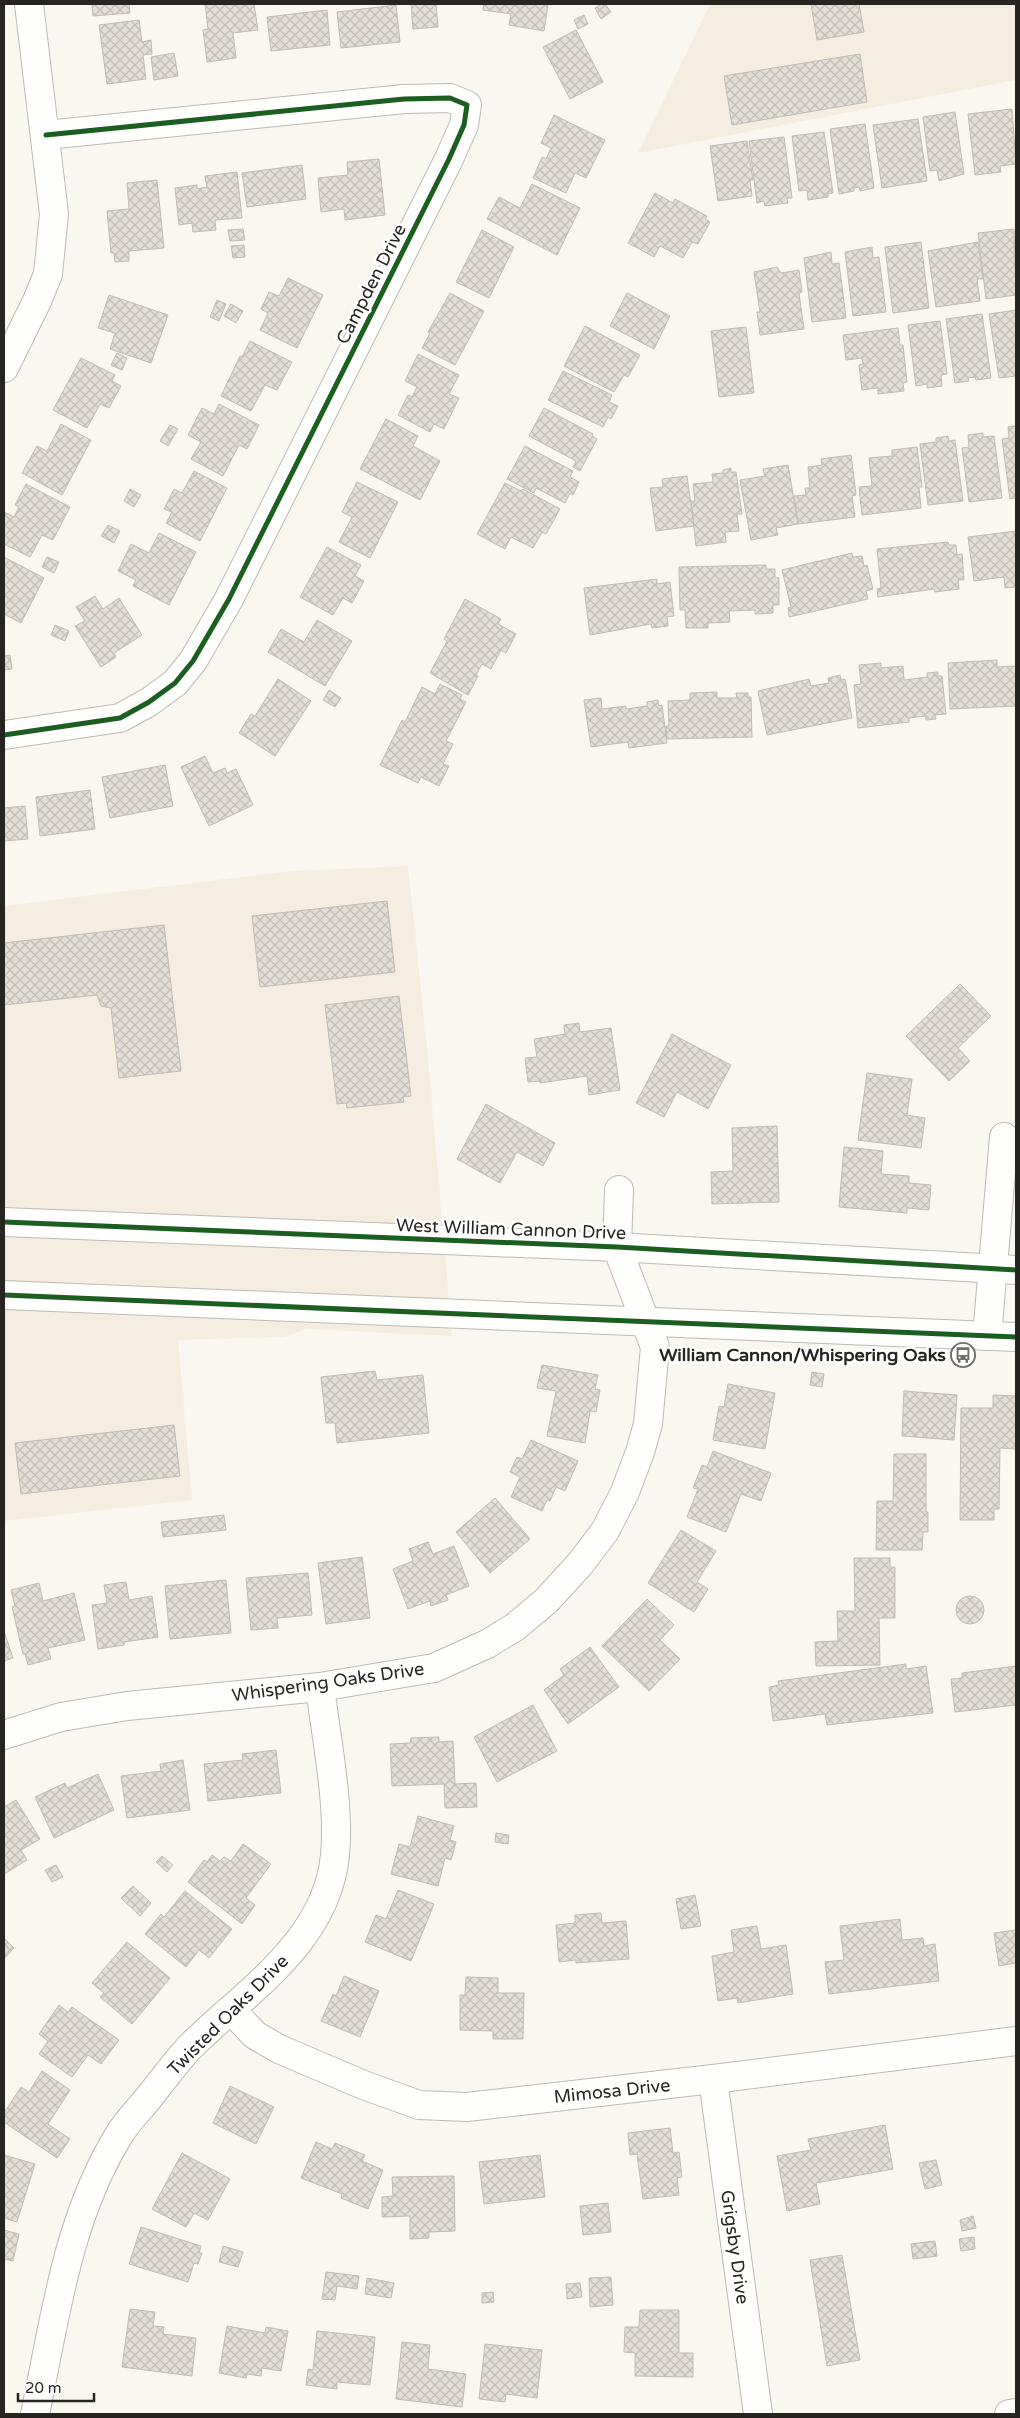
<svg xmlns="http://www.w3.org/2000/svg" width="1020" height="2418" font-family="'Varela Round',sans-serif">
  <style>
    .commercial { fill: #f5eee0 }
    .building { fill: url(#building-cross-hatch); stroke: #bfbcb7 }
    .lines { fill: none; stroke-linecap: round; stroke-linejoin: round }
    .minor-casing { stroke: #bcbab5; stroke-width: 30 }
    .tertiary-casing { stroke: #bcbab5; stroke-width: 30 }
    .secondary-casing { stroke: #bcbab5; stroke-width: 30 }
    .minor { stroke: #fefefd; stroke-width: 28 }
    .tertiary { stroke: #fefefd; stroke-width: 28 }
    .secondary { stroke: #fefefd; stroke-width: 28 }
    .cycleway-casing { stroke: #fff; stroke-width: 8 }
    .cycleway { stroke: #1b5e20; stroke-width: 5 }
    .labels { text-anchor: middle; stroke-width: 5; stroke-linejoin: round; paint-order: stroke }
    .street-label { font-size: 18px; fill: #272521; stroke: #fff }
    .poi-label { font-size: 18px; font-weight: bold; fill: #272521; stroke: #fff; text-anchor: end }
  </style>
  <defs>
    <pattern id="building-cross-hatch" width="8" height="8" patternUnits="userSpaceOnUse" patternTransform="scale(1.25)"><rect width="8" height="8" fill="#e3ded6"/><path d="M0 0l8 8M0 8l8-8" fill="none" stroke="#c3beb7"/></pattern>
  </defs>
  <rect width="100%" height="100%" fill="#faf7f1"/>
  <g class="commercial">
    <path d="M710,4H1016V80L638,153Z"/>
    <path d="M408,866L427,1047L452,1336L306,1329L285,1337L178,1340L192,1500L4,1521V906L291,871Z"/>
  </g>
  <g class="building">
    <path d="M92,4H129L130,13L93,16Z"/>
    <path d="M205,4H254L258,30L233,33L236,58L207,62L203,30L208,29Z"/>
    <path d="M411,4H436L438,27L413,29Z"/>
    <path d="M484,4H548L544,31L509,25L511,14L483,10Z"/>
    <path d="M602,4H605L611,12L601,19L595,8Z"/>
    <path d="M811,4H859L864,32L817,40Z"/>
    <path d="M396,5L400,42L341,48L337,12Z"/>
    <path d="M327,10L330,45L271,51L267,17Z"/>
    <path d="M584,15L588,24L578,29L574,20Z"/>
    <path d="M139,20L142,42L151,40L152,54L143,55L146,79L107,84L99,25Z"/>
    <path d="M576,30L603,82L570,99L543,47Z"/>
    <path d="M174,53L178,76L154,80L151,57Z"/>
    <path d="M860,54L867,102L732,125L724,76Z"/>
    <path d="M1012,109L1016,164L1000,166L1001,172L975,175L968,114Z"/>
    <path d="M955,112L964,174L939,181L937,170L930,171L923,117Z"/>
    <path d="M554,115L605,140L586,178L575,173L566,193L533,178L542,157L546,159L551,148L541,143Z"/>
    <path d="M918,119L927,181L882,188L873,125Z"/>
    <path d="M865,124L874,188L860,191L859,187L854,188V191L839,194L830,129Z"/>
    <path d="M824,132L833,193L828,194V197L808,200L807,190L799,191L792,136Z"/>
    <path d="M784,137L792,198H787L788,203L765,206L764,201L757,203L749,141Z"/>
    <path d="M747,141L753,180H750L752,196L718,201L710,146Z"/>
    <path d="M379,159L385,215L345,220L344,209L321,212L318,178L348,175L347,162Z"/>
    <path d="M302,165L306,199L247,207L242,173Z"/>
    <path d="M237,172L242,218L215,220L216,230L193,232L192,223L179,225L175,188L197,185V189L207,187L205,176Z"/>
    <path d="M157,180L164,248L129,251V261L115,262L114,253H111L107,211L129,209L127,183Z"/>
    <path d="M532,184L580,208L557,255L487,219L499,197L520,208Z"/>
    <path d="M655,193L673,203L675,199L707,216L705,219L710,222L698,244L692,242L683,258L660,246L654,257L628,243Z"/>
    <path d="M243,229L245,240L230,241L228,230Z"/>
    <path d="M1014,229L1016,295L986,299L978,233Z"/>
    <path d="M482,230L514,247L489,298L456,282Z"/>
    <path d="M921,242L929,308L893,313L885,247Z"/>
    <path d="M978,242L983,279H977L980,301L936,307L928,251Z"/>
    <path d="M244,245L245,257L233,258L231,246Z"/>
    <path d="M872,247L873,258L879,257L886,312L853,316L845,252Z"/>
    <path d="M831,252L832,264L839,263L846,318L812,322L804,258Z"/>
    <path d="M777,267L781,273L799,270L802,292L799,293L804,329L760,335L757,312H760L754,272Z"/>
    <path d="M288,278L323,295L297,348L260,330L268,313L261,309L269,292L279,296Z"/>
    <path d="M450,293L484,311L455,365L422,348L430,333L428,332Z"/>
    <path d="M627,293L670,316L654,349L610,326Z"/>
    <path d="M109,295L168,315L151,363L110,349L115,333L98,328Z"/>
    <path d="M217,300L226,304L219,321L210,317Z"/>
    <path d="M231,304L243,311L236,323L224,316Z"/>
    <path d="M1016,310V376L999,378L989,314Z"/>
    <path d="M982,314L991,378L976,380L975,377L968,378L969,381L955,383L946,319Z"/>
    <path d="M940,321L947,374L941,375L942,386L927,388V384L916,386L908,325Z"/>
    <path d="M585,326L640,355L628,377L624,375L614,392L564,366Z"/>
    <path d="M746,327L754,393L719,397L711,331Z"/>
    <path d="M898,328L900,345H903L907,382L903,383L904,391L878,394V388L862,390L859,365L863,364L862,358L846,360L843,335Z"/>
    <path d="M250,341L292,362L277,390L265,385L251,411L221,396L240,356L242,357Z"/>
    <path d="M117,353L127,358L122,370L111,365Z"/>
    <path d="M418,354L459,375L449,394L459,398L444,429L434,424L430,432L398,415L408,395L412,397L417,387L405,381Z"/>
    <path d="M81,358L115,375L112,381L121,386L109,408L100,404L87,428L53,410Z"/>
    <path d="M563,371L612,395L609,402L618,406L611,419L608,417L603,427L548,400Z"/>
    <path d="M219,404L259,425L247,449L239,445L223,476L191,459L201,442L188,435L202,408L214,414Z"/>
    <path d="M544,408L593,434L592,436L597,439L580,471L573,467L576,461L529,436Z"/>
    <path d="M386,419L418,436L413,446L440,461L420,500L360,469Z"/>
    <path d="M61,424L91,440L62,495L22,473L37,446L47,451Z"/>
    <path d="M170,425L178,429L168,446L160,441Z"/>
    <path d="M1013,426H1016V498L1010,499L1002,439L1009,438L1008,427Z"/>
    <path d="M983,433V437L994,436L1002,498L969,502L962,448L969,447L968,435Z"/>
    <path d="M948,436L949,441L955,440L963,501L928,505L920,444L936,442V438Z"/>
    <path d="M525,446L573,471L570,477L579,482L573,495L570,493L565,503L536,488L534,493L507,479Z"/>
    <path d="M917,447L922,487H919L921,508L862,515L859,487L872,486L869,458L892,456V450Z"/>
    <path d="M851,455L856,495L852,496L855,517L798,524L794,496L806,495L805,488H810L808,467L822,465L821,459Z"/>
    <path d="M788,465L798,524L776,528L778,535L751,540L740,480L765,476L763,469Z"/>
    <path d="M731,468V472H736L742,514H737L739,531L725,532L726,542L696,546L691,501H695L693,484L713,482L712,474L723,473V470Z"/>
    <path d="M194,471L227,488L200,541L166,523L172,512L164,509L174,489L182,493Z"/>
    <path d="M687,476L694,526L656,531L650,488L663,487L662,479Z"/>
    <path d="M357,482L398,502L370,558L339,542L352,517L342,512Z"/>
    <path d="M505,483L521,491L523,489L560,509L546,534L542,532L533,548L511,537L505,549L477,534Z"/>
    <path d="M26,484L70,507L53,540L42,535L30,557L4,544V512L14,517L19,507L15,505Z"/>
    <path d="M130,489L141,495L134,507L124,501Z"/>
    <path d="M108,525L120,531L114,543L101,536Z"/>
    <path d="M1016,531V587L1005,588L1004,577L974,581L968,537Z"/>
    <path d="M159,533L196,552L169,605L133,586L136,580L118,571L131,544L149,553Z"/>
    <path d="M948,542L949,545H956L957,555L962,554L964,580H958L959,589L935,592L934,589L878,597L877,589L881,588L877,549Z"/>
    <path d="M327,547L361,565L355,576L364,581L352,603L343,598L333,615L300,597Z"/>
    <path d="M852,553L853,557L862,556L864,566L867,565L873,589L866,591L868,599L789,617L788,608L791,607L782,570Z"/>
    <path d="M4,557L44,578L21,623L4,614Z"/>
    <path d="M47,557L59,562L54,573L42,567Z"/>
    <path d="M766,565V569H775V577L779,578V605H773V613L755,614V610L729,611L730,622L708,623V628H686L685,610H680L679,567Z"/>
    <path d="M657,579V584L670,582L674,616L667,617L668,626L652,628L651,624L590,635L584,588Z"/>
    <path d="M95,596L103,609L119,598L142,635L114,653L116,657L101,667L75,626L85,621L76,607Z"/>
    <path d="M465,599L501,619L498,624L516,634L506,653L501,650L491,669L482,664L476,675L478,676L468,695L430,673L447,641L444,639Z"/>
    <path d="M317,620L352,641L325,686L268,652L281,629L304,642Z"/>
    <path d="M55,625L69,631L65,641L51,635Z"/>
    <path d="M10,655L12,669L4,670V656Z"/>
    <path d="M997,660V667L1016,666V706L950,709L948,663Z"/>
    <path d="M881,663V668L903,666L904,680L927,677V673L938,672V676H942L946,714L935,715L936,719L926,720L925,716L909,718V722L858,728L854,685L861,684L859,665Z"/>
    <path d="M840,675L841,680L845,679L852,718L767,735L758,691L809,679L811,686L829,683L828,678Z"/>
    <path d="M278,679L311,701L275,756L239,733L251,714L255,716Z"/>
    <path d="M440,684L462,695L460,699L466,702L446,741L453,744L443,764L449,766L439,786L421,777L418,783L380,765L402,720L405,722L422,687L435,694Z"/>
    <path d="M329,690L341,698L335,707L323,700Z"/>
    <path d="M717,692V698H737L736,693H748V697H751L752,737L667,739L666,726H669L668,701L690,700V693Z"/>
    <path d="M601,698L602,709L626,706V709L647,706V702L658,700L659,706L662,705L667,743L629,748L628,742L591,747L584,700Z"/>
    <path d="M205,756L213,773L225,768L227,773L236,769L253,805L209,826L181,767Z"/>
    <path d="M165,765L173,806L110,818L102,777Z"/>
    <path d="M90,790L95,829L40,836L36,797Z"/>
    <path d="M25,806L28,839L4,841V808Z"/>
    <path d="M387,901L395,972L260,987L252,916Z"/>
    <path d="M164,925L181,1071L119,1078L111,1008L101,1006L97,995L4,1005V943Z"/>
    <path d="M960,984L991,1016L958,1048L970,1061L949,1081L906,1036Z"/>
    <path d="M399,996L411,1096L403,1097L404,1102L347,1108L346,1103L337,1104L325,1005Z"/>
    <path d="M579,1023L580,1032L611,1028L620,1090L589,1095L587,1076L540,1083V1081L528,1082L525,1058L537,1057L534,1039L565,1034L564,1025Z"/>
    <path d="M672,1034L731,1065L708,1109L677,1092L664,1117L636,1103Z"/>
    <path d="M867,1073L912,1079L907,1115L925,1118L921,1148L858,1140Z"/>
    <path d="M486,1104L555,1143L543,1166L517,1152L500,1183L457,1159Z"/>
    <path d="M777,1126L779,1202L712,1204L711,1172L733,1171L732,1128Z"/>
    <path d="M844,1147L883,1151L881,1174L909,1176V1183L931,1185L929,1210L907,1208V1213L839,1207Z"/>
    <path d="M542,1365L598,1375L595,1389L600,1390L596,1412L590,1411L585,1443L547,1436L556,1391L537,1388Z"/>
    <path d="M375,1371L377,1380L423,1375L429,1433L337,1443L335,1423H326L321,1377Z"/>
    <path d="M812,1372L824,1374L822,1387L810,1385Z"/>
    <path d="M728,1384L775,1393L765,1449L713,1440L719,1406L724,1407Z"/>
    <path d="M904,1391L957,1395L954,1440L902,1436Z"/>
    <path d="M993,1395L1016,1396V1449L1000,1448L999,1509H994V1520H960L961,1408H993Z"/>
    <path d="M174,1425L180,1476L21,1494L15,1443Z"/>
    <path d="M531,1440L578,1461L565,1491L556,1487L550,1501L547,1500L542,1511L511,1497L520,1477L510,1472L517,1457L522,1459Z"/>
    <path d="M713,1451L771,1473L761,1501L741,1494L726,1532L687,1517L698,1489L693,1488L702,1465L707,1467Z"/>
    <path d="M894,1454H926V1512H928V1532H923L922,1550H876L877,1501H893Z"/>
    <path d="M495,1498L530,1539L490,1573L456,1532Z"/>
    <path d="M224,1515L226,1530L163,1537L161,1522Z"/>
    <path d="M681,1530L716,1551L697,1582L708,1589L694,1612L648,1583Z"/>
    <path d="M428,1542L433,1554L454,1546L469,1586L446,1595L448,1600L431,1606L430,1601L408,1609L393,1569L413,1561L409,1549Z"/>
    <path d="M362,1557L370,1618L326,1624L318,1563Z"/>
    <path d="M854,1558H890V1567H895V1618H879L880,1665L816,1666L815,1642L838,1641L837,1611H855Z"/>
    <path d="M308,1573L312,1615L277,1618L278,1628L251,1630L246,1578Z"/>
    <path d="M226,1580L231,1633L170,1639L165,1586Z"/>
    <path d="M126,1582L129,1600L152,1596L158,1637L124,1642V1645L98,1649L92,1605L107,1603L104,1585Z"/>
    <path d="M39,1583L43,1601L74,1593L85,1640L48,1648L51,1659L28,1665L25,1654H23L12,1607L15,1606L11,1590Z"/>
    <circle cx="970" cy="1610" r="14"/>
    <path d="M647,1599L674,1625L660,1640L680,1659L649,1691L602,1646Z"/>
    <path d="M4,1631L13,1658L4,1661Z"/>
    <path d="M590,1647L619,1687L568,1724L544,1690L564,1675L560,1669Z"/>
    <path d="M906,1664V1669L926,1666L933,1713L827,1725L825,1714L773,1721L769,1687L779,1685L778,1681Z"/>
    <path d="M1016,1666V1705L955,1712L951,1679L962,1678V1673Z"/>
    <path d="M533,1705L557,1751L497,1782L474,1737Z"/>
    <path d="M439,1737V1742L453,1741L455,1784L476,1783L477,1807L445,1808L444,1784L392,1786L390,1744L410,1743L411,1738Z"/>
    <path d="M276,1750L281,1793L208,1801L204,1764L243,1760L242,1754Z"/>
    <path d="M183,1760L190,1810L127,1818L121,1776L161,1771L160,1764Z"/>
    <path d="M98,1774L114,1810L54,1838L35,1797L65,1783L67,1788Z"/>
    <path d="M16,1800L40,1839L21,1850L27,1860L4,1874V1807Z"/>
    <path d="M418,1816L454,1826L450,1840L456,1842L451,1860L445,1858L438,1886L391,1874L399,1844L410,1847Z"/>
    <path d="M496,1833L509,1835L508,1844L495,1842Z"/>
    <path d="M243,1844L271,1864L246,1898L255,1905L242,1924L188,1882L204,1860L207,1862L212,1855L220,1861L224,1857L231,1861Z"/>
    <path d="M162,1856L173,1865L167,1872L156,1862Z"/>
    <path d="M56,1865L63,1877L52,1882L45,1870Z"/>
    <path d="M133,1886L151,1903L140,1916L121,1898Z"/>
    <path d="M398,1890L434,1904L411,1961L365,1942L376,1915L386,1919Z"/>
    <path d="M185,1891L232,1929L209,1958L199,1950L186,1967L145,1934L161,1914L164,1917Z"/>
    <path d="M695,1895L701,1926L681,1929L676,1899Z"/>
    <path d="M601,1913L602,1923L626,1921L629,1959L576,1963V1960L559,1962L556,1925L575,1923V1915Z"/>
    <path d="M900,1919L902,1940L923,1938L924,1946L935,1944L939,1981L829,1994L825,1962L844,1960L840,1926Z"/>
    <path d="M757,1926L761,1949L786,1945L793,1994L738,2003L737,1998L718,2001L712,1956L734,1952L731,1930Z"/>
    <path d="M1016,1930V1963L999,1966L994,1933Z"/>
    <path d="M4,1938L14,1948L4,1959Z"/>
    <path d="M127,1942L170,1978L132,2024L100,1997L104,1993L92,1983Z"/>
    <path d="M344,1976L379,1991L360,2037L321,2021L333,1994L336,1996Z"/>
    <path d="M466,1977L498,1978V1993H524L523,2039H493V2031L460,2030V1995H465Z"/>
    <path d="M59,2005L68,2012L72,2007L119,2040L101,2064L88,2055L72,2077L39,2054L48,2041L39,2034Z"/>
    <path d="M42,2071L70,2090L48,2124L70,2139L57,2158L4,2122V2113L21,2087L29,2092Z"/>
    <path d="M230,2086L274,2107L256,2144L213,2123Z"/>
    <path d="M885,2125L893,2169L816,2183L820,2204L787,2211L777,2156L811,2150L808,2139Z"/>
    <path d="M670,2128L673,2153L679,2152L682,2177L677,2178L679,2195L643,2199L637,2154L630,2155L628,2133Z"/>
    <path d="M316,2142L332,2149L335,2143L365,2155L362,2161L383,2170L368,2209L341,2198L342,2194L301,2178Z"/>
    <path d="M182,2153L230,2179L208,2220L194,2213L186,2227L152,2209Z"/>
    <path d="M4,2155L35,2164L17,2222L4,2218Z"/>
    <path d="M540,2155L545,2197L484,2204L479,2162Z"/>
    <path d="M936,2160L942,2185L925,2189L919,2163Z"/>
    <path d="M454,2176L455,2231L429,2232V2238L410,2239V2216L382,2217V2197L393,2196L392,2177Z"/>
    <path d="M608,2203L611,2232L583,2235L580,2206Z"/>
    <path d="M973,2216L976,2228L962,2231L960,2220Z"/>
    <path d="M141,2227L201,2246L199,2253H202L198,2264L194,2263L188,2282L129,2264Z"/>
    <path d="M4,2230L19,2234L13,2261L4,2259Z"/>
    <path d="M974,2237L975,2249L961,2251L959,2239Z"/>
    <path d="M935,2241L937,2256L913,2259L911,2244Z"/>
    <path d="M223,2246L243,2252L238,2267L219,2262Z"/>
    <path d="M842,2255L860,2360L827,2366L810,2260Z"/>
    <path d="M326,2272L359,2276L357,2289L337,2286L335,2300L322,2299Z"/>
    <path d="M611,2277L613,2305L590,2307L589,2278Z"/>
    <path d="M367,2278L394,2283L391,2298L365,2294Z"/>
    <path d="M580,2283L582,2297L567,2299L566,2284Z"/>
    <path d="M493,2292L494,2302L482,2303V2293Z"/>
    <path d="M130,2309L155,2312L153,2326L164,2327L163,2334L196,2338L192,2376L122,2367Z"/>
    <path d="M640,2310H679V2353H693V2377L635,2376V2353L624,2352L625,2327H639Z"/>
    <path d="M227,2326L265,2333L266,2327L288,2331L281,2371L262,2368L261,2376L247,2374L246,2378L219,2373Z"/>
    <path d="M317,2331L375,2337L370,2385L337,2382V2389L306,2385L308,2369L313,2370Z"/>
    <path d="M402,2342L430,2345L428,2369L466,2374L462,2407L396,2399Z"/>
    <path d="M485,2344L542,2350L537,2398L506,2394L505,2402L479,2399Z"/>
  </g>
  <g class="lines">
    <defs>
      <g id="minor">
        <path d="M4,368L37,301L48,274L54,214L29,4"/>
        <path d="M4,735L120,718L149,702L175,683L193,661L229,599L449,159L464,125L467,105L450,98L404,99L46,135"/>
        <path d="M617,1247L619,1190"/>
        <path d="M987,1336L1004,1137"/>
        <path d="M231,2010L255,2035L279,2049L366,2086L419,2105L467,2107L713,2079L1016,2041"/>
        <path d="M713,2079L758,2414"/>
        <path d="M35,2414C55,2319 67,2219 119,2135C127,2121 140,2109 150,2096C163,2080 175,2063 189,2048C245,1992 327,1942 335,1855C340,1805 326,1737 320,1687"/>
        <path d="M1009,2414L1016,2413"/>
      </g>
      <path id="tertiary" d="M4,1735L61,1717L127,1706L320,1687L434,1668L487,1644L515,1627L546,1601L580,1564L605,1531L625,1492L640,1452L648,1424L655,1347L617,1247"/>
      <g id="secondary">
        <path d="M4,1222L617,1247L1016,1270"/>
        <path d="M4,1295L1016,1337"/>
      </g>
    </defs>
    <use href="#minor" class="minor-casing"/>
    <use href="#tertiary" class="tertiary-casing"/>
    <use href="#secondary" class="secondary-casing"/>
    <use href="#minor" class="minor"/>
    <use href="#tertiary" class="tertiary"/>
    <use href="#secondary" class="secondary"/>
    <defs>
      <g id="cycleway">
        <path d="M4,735L120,718L149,702L175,683L193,661L229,599L449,159L464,125L467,105L450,98L404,99L46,135"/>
        <path d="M4,1222L617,1247L1016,1270"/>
        <path d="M4,1295L1016,1337"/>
      </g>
    </defs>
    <use href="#cycleway" class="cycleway-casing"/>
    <use href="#cycleway" class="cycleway"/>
  </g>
  <defs>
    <symbol id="bus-ring" viewBox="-11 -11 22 22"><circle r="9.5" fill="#fff" stroke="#716e6a" stroke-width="1.5"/><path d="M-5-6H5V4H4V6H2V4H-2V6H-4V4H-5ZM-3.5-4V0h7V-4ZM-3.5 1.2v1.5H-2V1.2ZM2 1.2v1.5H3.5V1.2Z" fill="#716e6a"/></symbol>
  </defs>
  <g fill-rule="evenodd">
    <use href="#bus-ring" x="949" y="1341" width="28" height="28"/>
  </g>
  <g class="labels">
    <g class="street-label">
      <text transform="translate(371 284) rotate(-63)" y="6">Campden Drive</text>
      <text transform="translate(511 1229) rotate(2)" y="6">West William Cannon Drive</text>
      <text transform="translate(328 1682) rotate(-8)" y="6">Whispering Oaks Drive</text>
      <text transform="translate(228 2015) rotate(-45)" y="6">Twisted Oaks Drive</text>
      <text transform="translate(612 2091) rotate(-6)" y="6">Mimosa Drive</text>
      <text transform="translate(735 2247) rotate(82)" y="6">Grigsby Drive</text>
    </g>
    <g class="poi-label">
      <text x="946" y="1361">William Cannon/Whispering Oaks</text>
    </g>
  </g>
  <rect width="1020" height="2418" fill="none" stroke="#272521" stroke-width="10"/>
  <path d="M18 2393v8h76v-8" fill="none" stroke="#272521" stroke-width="2.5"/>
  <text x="25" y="2393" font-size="15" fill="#272521" stroke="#ffffff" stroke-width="4" paint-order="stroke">20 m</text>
</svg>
